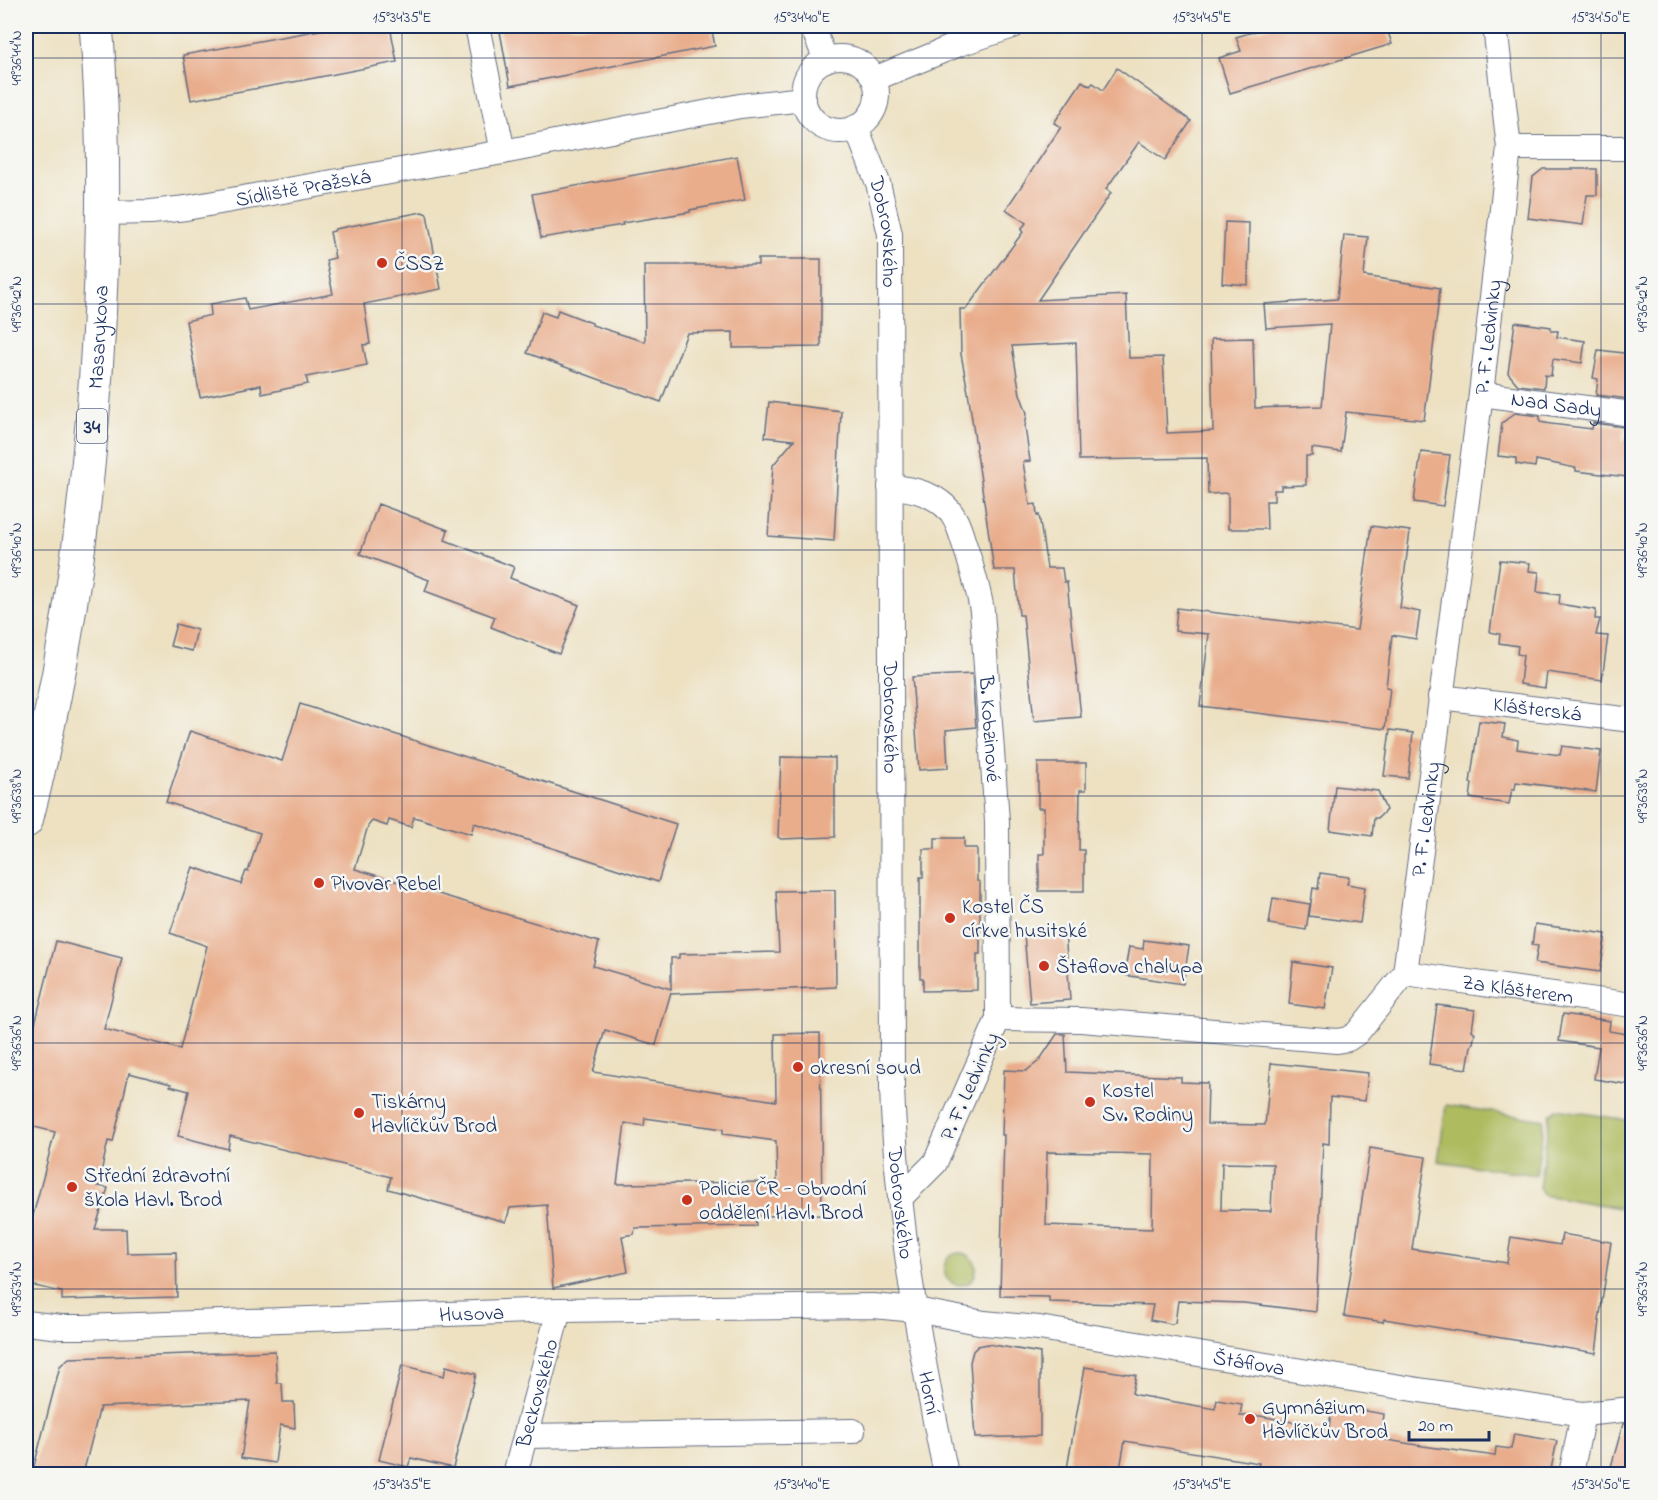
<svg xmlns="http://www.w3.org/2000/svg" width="1658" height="1500" font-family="'Indie Flower',sans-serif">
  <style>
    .green { fill: #aebb5e; stroke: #64755e; stroke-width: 1.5 }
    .building { fill: #e9ad8c; fill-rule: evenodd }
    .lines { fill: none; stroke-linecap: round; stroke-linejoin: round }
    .minor-casing { stroke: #646d81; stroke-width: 26 }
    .primary-casing { stroke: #646d81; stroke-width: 35 }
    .minor { stroke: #fff; stroke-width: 24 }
    .primary { stroke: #fff; stroke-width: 33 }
    .ticks { fill: none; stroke: #1b2f5e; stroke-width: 1.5; stroke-opacity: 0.45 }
    .poi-dot { fill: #c8321e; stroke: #f6f6f2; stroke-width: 2 }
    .labels { text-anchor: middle; stroke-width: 5; stroke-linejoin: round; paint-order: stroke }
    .shield { fill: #f6f6f2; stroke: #5d6b8a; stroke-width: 1.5 }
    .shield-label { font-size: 20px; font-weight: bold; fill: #1b2f5e }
    .street-label { font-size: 21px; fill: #1b2f5e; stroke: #f6f6f2 }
    .poi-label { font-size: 21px; fill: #1b2f5e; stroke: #f6f6f2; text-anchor: start }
    .neatline { fill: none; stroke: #1b2f5e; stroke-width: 2 }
    .ticks-label { font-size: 15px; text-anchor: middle; fill: #1b2f5e }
  </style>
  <rect width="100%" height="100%" fill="#f6f6f2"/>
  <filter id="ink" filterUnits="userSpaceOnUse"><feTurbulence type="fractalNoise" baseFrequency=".0167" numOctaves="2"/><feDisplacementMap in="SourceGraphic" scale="12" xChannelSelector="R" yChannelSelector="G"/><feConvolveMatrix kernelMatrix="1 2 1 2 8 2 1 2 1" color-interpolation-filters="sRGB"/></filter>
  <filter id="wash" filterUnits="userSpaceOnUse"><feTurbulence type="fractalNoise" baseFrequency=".008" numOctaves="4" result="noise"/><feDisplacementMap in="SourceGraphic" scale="24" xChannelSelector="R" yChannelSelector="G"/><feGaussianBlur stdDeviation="1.35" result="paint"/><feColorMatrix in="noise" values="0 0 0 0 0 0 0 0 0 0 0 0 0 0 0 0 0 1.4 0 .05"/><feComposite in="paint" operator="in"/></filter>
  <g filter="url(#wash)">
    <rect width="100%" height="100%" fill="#ede1c2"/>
    <g class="green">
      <path d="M1446,1105L1544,1120L1536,1175L1438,1161Z"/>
      <path d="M1557,1109L1632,1121V1210L1544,1195L1539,1187L1550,1115Z"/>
      <circle cx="960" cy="1269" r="16"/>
    </g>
    <g id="blocks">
      <g class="building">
        <path d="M342,26H390L397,62L299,81L191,100L183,55Z"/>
        <path d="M499,26H711L715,46L510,86Z"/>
        <path d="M1273,26H1386L1392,44L1230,93L1219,58L1241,51L1236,37Z"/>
        <path d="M1117,68L1191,121L1165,160L1139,142L1106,189L1111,193L1038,300L1126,295L1129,358L1163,357L1167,433L1213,431L1211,339L1253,338L1255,408L1322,406L1330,324L1266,328L1264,304L1337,299L1344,235L1368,237L1364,276L1440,288L1428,392L1424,420L1346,412L1341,452L1312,448V456H1306V485L1281,486V490H1274V501H1266L1267,529H1228V493L1208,494L1207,458L1079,460L1076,343L1012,346L1020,394L1027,413L1025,427L1030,461L1023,462L1030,505L1036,504L1037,516L1039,515L1047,568H1062L1064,582H1067L1081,717L1034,721L1023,615H1019L1015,570H994L968,392L961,354L960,309H966L1023,232L1021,230L1026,223L1006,209L1061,127L1054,123L1082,81L1090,86L1093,83L1103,90Z"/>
        <path d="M737,156L745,200L690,210V212L622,223L623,225L541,238L532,194Z"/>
        <path d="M1543,169H1597V195H1587L1583,225L1528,218L1533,177Z"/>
        <path d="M422,212L427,214L441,289L364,304L370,344L363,345L367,365L306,377L308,384L262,394L261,385L200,397L186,321L211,315L210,304L245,298L248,310L333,294L326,260L335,258L330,232L334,231L335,229Z"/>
        <path d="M1225,222L1249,223L1248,285L1222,283Z"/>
        <path d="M758,259H821V347L733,348V332L687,333L661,402L527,353L542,312L556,317L558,310L592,323V325L645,342L644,265H758Z"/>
        <path d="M1515,322L1551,327V331H1558L1557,337L1585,341L1582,363L1553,359L1551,376L1545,375L1544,388L1518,385L1508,373Z"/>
        <path d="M1598,350L1632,354V394H1629L1628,399L1596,395L1598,379L1593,378Z"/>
        <path d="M769,402L841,411L834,541L768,536L773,465L794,440L765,437Z"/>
        <path d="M1515,413L1540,416V422L1551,424L1592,429L1593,423L1624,427L1622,441L1631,442L1627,477L1576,471V468L1536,460L1535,467L1516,464V458L1498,456L1502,423Z"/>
        <path d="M1421,452L1450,455L1443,506L1414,502Z"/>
        <path d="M378,504L448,530L445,540L514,567L510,578L579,605L559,654L491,627L495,617L425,591L429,580L360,554Z"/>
        <path d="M1371,526L1410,531L1400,608L1420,612L1416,639L1392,635L1386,687L1390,688L1385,729L1200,706L1209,634L1175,631L1177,608L1357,630Z"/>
        <path d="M1500,560L1530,563L1529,571L1539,572L1537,592L1560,595L1559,604L1596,610L1595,619H1600L1596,635L1608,636L1602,680L1547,672L1545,688L1520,684L1523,655L1517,654L1518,646L1499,643L1500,634L1490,632Z"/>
        <path d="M176,624L197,630L192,651L170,646Z"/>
        <path d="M972,674L976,727L946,730L948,768L919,770L912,677Z"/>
        <path d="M300,704L676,824L658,882L474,823L471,834L414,817L411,827L389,820L387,826L372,821L368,826L355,869L599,942L593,966L671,989V958H679V954L779,952L776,891L835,890L836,987L671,994V992L656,1045L605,1030L593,1072L776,1101L775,1034L820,1033L822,1215L755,1216L756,1226L635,1228L634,1234L622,1236L628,1272L553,1288L547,1205L510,1208L506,1222L388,1189L391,1177L230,1136L228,1149L178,1136L189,1091L170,1086L171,1084L129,1073L113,1142L108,1141L98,1186L108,1188L95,1229H126L127,1253L176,1252L177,1297L62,1300V1292L26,1284V1242L55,1132L26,1125V1059L56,941L122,958L104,1029L180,1049L207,946L170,933L193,867L241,884L246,871L248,872L260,833L166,802L190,731L282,761ZM645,1118L723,1129V1134L776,1141L777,1182L617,1184L625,1123L644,1126Z"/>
        <path d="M1479,721L1505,724L1503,737L1518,740L1517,749L1560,755L1562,746L1601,751L1596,792L1516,782L1515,789H1512L1509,804L1470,798L1472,783H1470Z"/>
        <path d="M1390,730L1413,733L1408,778L1384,776Z"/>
        <path d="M781,757L835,758V837L781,839L778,837Z"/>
        <path d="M1038,763H1086V790H1080L1079,850H1084V891H1039V854H1044V808H1038Z"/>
        <path d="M1335,786L1378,791L1386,810L1378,818H1374L1372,836L1330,830Z"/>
        <path d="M935,838H964V848H977V881L980,882V954H977V990L923,991V978H920V877H923V849H935Z"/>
        <path d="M1320,873L1349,877L1347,884L1365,887L1360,923L1309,916L1313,888L1318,889Z"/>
        <path d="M1273,898L1310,904L1306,930L1269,924Z"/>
        <path d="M1535,924L1606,934L1600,972L1535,963L1538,946L1532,945Z"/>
        <path d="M1049,931H1065L1070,1000L1030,1003L1024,934Z"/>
        <path d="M1144,940L1189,946L1183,984L1124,975L1129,947L1143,949Z"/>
        <path d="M1293,962L1332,968L1325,1009L1289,1004Z"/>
        <path d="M1437,1005L1475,1010L1472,1030L1475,1033L1473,1043L1471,1046L1467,1069L1429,1064Z"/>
        <path d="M1563,1014L1610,1021L1609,1031L1632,1035V1085L1594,1079L1599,1047L1559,1041Z"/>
        <path d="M1057,1034H1065L1067,1072L1181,1077V1082L1208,1083L1207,1124L1265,1125L1271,1063L1368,1073L1365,1101L1330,1097L1329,1144L1323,1143L1316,1312L1244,1303L1178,1301L1175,1323L1172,1324L1150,1320L1153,1305L1049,1302V1297L1000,1296L1004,1135H1002L1004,1070L1026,1071L1039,1061ZM1047,1152L1153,1154L1152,1229L1046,1225ZM1222,1163L1273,1164L1271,1211L1221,1210Z"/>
        <path d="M1370,1148L1426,1157L1412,1249L1507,1263L1511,1237L1560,1245L1562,1234L1611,1242L1599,1321H1600L1596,1353L1384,1319L1383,1322L1344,1316Z"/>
        <path d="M988,1344L1040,1353V1436L975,1438L970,1362L973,1351L978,1346Z"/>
        <path d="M275,1351L277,1383H282L283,1402H294L295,1428L280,1425L275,1463L241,1458L250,1401L100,1407L83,1474H32L60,1366L69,1358Z"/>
        <path d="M402,1365L444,1376L446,1366L476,1374L453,1468L411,1458L408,1467L379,1460Z"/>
        <path d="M1085,1367L1136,1375L1132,1393L1136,1395L1215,1409L1217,1400L1242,1404L1240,1416H1260L1329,1429L1332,1405L1384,1414L1381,1439L1423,1446L1495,1456L1496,1447L1511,1449L1514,1434L1557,1441L1550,1474H1292L1257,1469L1259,1463L1125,1441L1119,1474H1066Z"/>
        <path d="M1632,1423V1474H1609L1623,1424Z"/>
      </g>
    </g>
  </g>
  <g filter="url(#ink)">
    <use href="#blocks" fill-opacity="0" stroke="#646d81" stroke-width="1.5"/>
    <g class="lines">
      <defs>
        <g id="minor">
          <path d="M477,26L503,152"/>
          <path d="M812,26L826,60"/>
          <circle cx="840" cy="94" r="37"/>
          <path d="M874,79L962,43L1013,26"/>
          <path id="s1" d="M856,127L878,183L890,234L892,1088C897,1218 919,1347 946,1474"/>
          <path d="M1509,148H1632"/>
          <path id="s2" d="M103,213L151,212L186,208L503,152L740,106L804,99"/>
          <path id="s3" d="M1481,394L1632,414"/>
          <path id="s4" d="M890,487C915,488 944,496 956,521C961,531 963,542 967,552C973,572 979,591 982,611L997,821L998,1019L935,1163L900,1198"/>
          <path id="s5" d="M1440,697L1632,720"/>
          <path id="s6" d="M1405,973L1632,1005"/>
          <path id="s7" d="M998,1019L1081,1020L1337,1041L1348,1039L1357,1033L1405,973L1481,394L1509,148L1495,26"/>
          <path id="s8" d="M26,1323L61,1327H84L559,1310L873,1306L916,1310L984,1323L1039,1328L1419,1390L1583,1414L1632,1409"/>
          <path d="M525,1436L853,1431"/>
          <path id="s9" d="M515,1474L559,1310"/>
          <path d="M1571,1474L1583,1414"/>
        </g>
        <g id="primary">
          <path id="s10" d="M26,821C68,659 90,492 99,324C104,224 105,125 96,26"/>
        </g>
      </defs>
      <use href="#minor" class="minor-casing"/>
      <use href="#primary" class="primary-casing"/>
      <use href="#minor" class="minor"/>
      <use href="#primary" class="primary"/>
    </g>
  </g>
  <path class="ticks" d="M402,26V1474M802,26V1474M1202,26V1474M1601,26V1474M26,58H1632M26,304H1632M26,550H1632M26,796H1632M26,1043H1632M26,1289H1632"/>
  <g class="poi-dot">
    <circle cx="382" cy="263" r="6"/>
    <circle cx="319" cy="883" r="6"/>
    <circle cx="950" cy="918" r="6"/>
    <circle cx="1044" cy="966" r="6"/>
    <circle cx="798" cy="1067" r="6"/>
    <circle cx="1090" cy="1102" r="6"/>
    <circle cx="359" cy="1113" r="6"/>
    <circle cx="72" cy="1187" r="6"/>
    <circle cx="687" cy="1200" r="6"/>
    <circle cx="1250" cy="1419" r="6"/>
  </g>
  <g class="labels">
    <rect class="shield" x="77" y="409" width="30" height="34" rx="4.5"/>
    <g class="shield-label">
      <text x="92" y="433">34</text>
    </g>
    <g class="street-label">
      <text dy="7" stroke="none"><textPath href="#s2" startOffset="202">Sídliště Pražská</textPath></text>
      <text dy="7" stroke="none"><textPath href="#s1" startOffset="110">Dobrovského</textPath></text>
      <text dy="7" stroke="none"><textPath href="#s10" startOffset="490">Masarykova</textPath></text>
      <text dy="7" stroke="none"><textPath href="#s7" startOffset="1080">P. F. Ledvinky</textPath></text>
      <text dy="7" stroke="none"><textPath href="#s3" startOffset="76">Nad Sady</textPath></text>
      <text dy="7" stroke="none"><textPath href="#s5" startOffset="98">Klášterská</textPath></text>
      <text dy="7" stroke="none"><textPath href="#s1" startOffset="596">Dobrovského</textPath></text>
      <text dy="7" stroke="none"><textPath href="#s4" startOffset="290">B. Kobzinové</textPath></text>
      <text dy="7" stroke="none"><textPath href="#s7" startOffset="594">P. F. Ledvinky</textPath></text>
      <text dy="7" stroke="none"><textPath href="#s6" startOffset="114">Za Klášterem</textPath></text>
      <text transform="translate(969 1086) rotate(-66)" y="7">P. F. Ledvinky</text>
      <text dy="7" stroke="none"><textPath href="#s1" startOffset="1082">Dobrovského</textPath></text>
      <text dy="7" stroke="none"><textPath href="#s8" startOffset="446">Husova</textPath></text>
      <text dy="7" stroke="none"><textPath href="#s8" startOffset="1228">Štáflova</textPath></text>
      <text dy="7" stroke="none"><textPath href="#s9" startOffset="84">Beckovského</textPath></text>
      <text dy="7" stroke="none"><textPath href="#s1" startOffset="1274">Horní</textPath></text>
    </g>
    <g class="poi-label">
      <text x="394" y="270">ČSSZ</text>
      <text x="331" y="890">Pivovar Rebel</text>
      <text x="962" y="913">Kostel ČS<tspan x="962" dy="24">církve husitské</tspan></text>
      <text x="1056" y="973">Štaflova chalupa</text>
      <text x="810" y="1074">okresní soud</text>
      <text x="1102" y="1097">Kostel<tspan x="1102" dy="24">Sv. Rodiny</tspan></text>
      <text x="371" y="1108">Tiskárny<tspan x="371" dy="24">Havlíčkův Brod</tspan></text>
      <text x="84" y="1182">Střední zdravotní<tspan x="84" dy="24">škola Havl. Brod</tspan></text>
      <text x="699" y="1195">Policie ČR - Obvodní<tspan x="699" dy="24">oddělení Havl. Brod</tspan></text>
      <text x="1262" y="1414">Gymnázium<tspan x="1262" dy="24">Havlíčkův Brod</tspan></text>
    </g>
  </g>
  <rect width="1658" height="1500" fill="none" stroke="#f6f6f2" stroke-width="66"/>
  <path d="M1409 1431v9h80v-9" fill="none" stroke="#1b2f5e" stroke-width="3"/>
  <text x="1418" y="1431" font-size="18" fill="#1b2f5e" stroke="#f6f6f2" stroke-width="4.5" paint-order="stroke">20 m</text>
  <rect x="33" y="33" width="1592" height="1434" class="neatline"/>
  <g class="ticks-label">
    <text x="402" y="22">15°34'35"E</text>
    <text x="802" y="22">15°34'40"E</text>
    <text x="1202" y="22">15°34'45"E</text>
    <text x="1601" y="22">15°34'50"E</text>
    <text transform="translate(16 58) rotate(-90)" y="5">49°36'44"N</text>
    <text transform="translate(16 304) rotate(-90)" y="5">49°36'42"N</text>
    <text transform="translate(1642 304) rotate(-90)" y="5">49°36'42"N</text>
    <text transform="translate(16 550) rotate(-90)" y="5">49°36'40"N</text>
    <text transform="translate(1642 550) rotate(-90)" y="5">49°36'40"N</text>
    <text transform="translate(16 796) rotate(-90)" y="5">49°36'38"N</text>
    <text transform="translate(1642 796) rotate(-90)" y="5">49°36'38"N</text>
    <text transform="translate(16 1043) rotate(-90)" y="5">49°36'36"N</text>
    <text transform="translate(1642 1043) rotate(-90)" y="5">49°36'36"N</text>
    <text transform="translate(16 1289) rotate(-90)" y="5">49°36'34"N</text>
    <text transform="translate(1642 1289) rotate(-90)" y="5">49°36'34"N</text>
    <text x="402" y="1489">15°34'35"E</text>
    <text x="802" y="1489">15°34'40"E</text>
    <text x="1202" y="1489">15°34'45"E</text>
    <text x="1601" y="1489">15°34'50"E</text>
  </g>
</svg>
